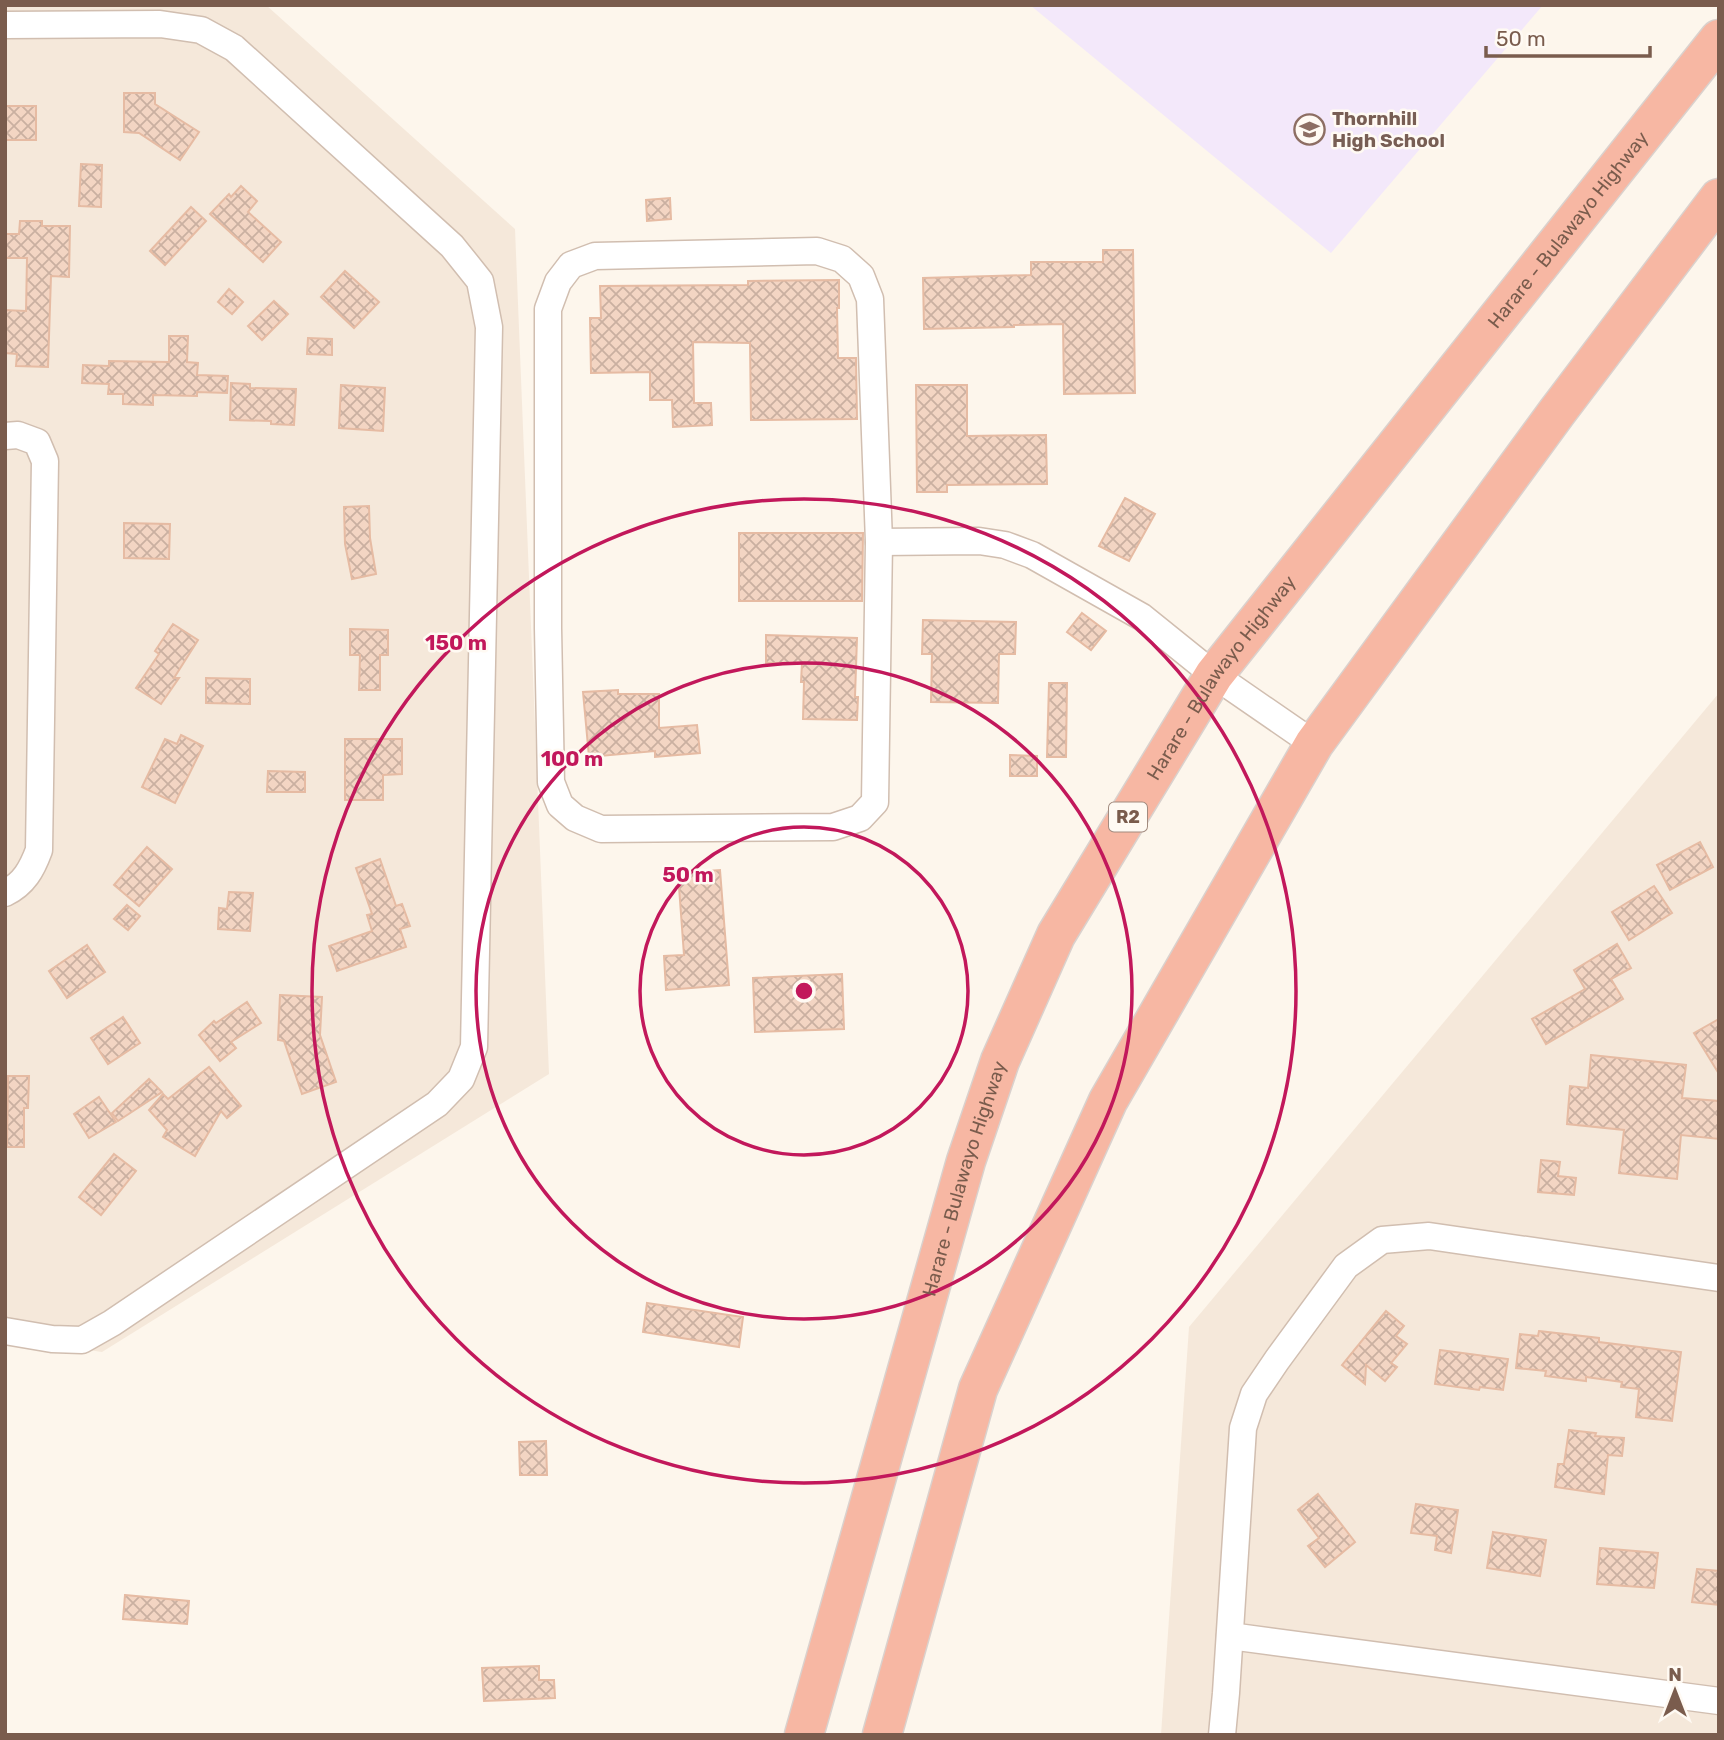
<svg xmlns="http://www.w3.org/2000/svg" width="1724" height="1740" font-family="Rubik,sans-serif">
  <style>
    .residential { fill: #f5e8da }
    .education { fill: #f3e8fa }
    .building { fill: url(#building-cross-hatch); stroke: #e6bba3; stroke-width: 2 }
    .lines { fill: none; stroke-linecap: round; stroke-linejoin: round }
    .street-casing { stroke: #d1beb0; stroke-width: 29 }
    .highway-casing { stroke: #dad1cd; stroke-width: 41 }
    .street { stroke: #fff; stroke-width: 26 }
    .highway { stroke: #f7b7a3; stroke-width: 38 }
    .ring { fill: none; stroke: #c2185b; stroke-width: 3.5 }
    .labels { text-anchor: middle; stroke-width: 5; stroke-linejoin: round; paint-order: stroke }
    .shield { fill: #fffaf3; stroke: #a28b7f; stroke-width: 2 }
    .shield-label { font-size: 18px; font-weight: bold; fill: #7a5c4d }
    .education-label { font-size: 19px; font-weight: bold; fill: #785e54; stroke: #fffaf3; text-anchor: start }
    .street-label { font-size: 19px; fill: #7a5c4d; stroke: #fffaf3 }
    .centre { fill: #c2185b; stroke: #fffaf3; stroke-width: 3.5 }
    .ring-label { font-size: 21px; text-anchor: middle; font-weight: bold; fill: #c2185b; stroke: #fffaf3; stroke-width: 5; stroke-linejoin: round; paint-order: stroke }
  </style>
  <defs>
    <pattern id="building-cross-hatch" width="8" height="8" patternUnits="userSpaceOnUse" patternTransform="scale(1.75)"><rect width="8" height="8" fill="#f3d5c3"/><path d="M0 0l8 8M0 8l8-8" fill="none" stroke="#cab0a1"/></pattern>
  </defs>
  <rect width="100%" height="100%" fill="#fdf6ec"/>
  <g class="residential">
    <path d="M5,5H266L515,229L549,1074L102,1352L5,1338Z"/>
    <path d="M1719,693V1735H1161L1189,1327Z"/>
  </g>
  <path class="education" d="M1030,5H1543L1331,253Z"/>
  <g class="building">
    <path d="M124,93H155V104L199,132L180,160L139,133L124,132Z"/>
    <rect x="5" y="106" width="31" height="34"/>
    <path d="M81,164L102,165L101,207L79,206Z"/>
    <path d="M241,186L257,201L248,212L281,242L263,262L210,214L229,194L231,197Z"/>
    <path d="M670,198L671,219L647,221L646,200Z"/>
    <path d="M191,207L206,221L165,265L150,251Z"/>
    <path d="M20,221H42V226H70L69,277L51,276L48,367L16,366L17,354L5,353V310L26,311L27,258H5V234H19Z"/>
    <path d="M1103,250H1133L1135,393L1064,394L1063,324L1014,325V327L924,329L923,278L1031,275V262H1103Z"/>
    <path d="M345,271L379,302L354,328L321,297Z"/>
    <path d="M839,280V308H837L838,358H856L857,419L751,420L750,343L693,342L694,403H711L712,425L673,427L672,400H650V372L591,373L590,318H601L600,286L748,285V281Z"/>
    <path d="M229,289L243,302L232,314L218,302Z"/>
    <path d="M274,301L288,314L262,340L248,326Z"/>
    <path d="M169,336H188L187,362L198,363L197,375L228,376L227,393L197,392V396L153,395V405L123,404V394H108L109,384L82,383L83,365L109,366V361L169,362Z"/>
    <path d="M308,338L332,339V355L307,354Z"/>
    <path d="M231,383L250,384V388L296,389L294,425L271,424V421L230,420Z"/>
    <path d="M341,385L385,388L383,431L339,428Z"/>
    <path d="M916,385H967V436L1046,435L1047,484L947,485V492H917Z"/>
    <path d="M1125,498L1155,514L1129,561L1099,546Z"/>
    <path d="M369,506L370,538L376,574L352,579L345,544L344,507Z"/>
    <path d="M124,523L170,524L169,559L124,558Z"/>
    <path d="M739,533H863L862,601H739Z"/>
    <path d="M1082,613L1106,631L1091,650L1067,632Z"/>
    <path d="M923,620L1016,622L1015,654H999L998,703L931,702L932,654H922Z"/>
    <path d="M173,624L198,640L174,678H179L161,704L136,688L159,654L155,651Z"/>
    <path d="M350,629L388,630V655H380V690H359L360,655H350Z"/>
    <path d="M766,635L857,638L855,697H858L857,720L803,719L804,682H801L802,663H766Z"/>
    <path d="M206,678L250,679V704L206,703Z"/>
    <path d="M1049,683H1067L1066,757H1047Z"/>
    <path d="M618,690V694H659V728L697,725L700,753L655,757V751L589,757L583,692Z"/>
    <path d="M181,735L203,746L175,803L142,787L165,739L177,744Z"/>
    <path d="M345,739H402V774L383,775V800H345Z"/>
    <path d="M1010,755L1037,756V776H1010Z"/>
    <path d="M268,771L305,772V792H267Z"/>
    <path d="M1700,842L1713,867L1670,890L1657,865Z"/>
    <path d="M147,847L172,869L139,906L114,885Z"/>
    <path d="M380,859L396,906L402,904L410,926L400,929L406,947L337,971L329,946L372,931L367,915L372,914L356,868Z"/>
    <path d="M720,870L729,985L666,990L664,956L684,955L678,873Z"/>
    <path d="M1654,886L1672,913L1629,940L1612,912Z"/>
    <path d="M229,892L253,893L250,931L218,929L219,908L227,909Z"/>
    <path d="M127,905L140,916L128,930L114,919Z"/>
    <path d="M1617,944L1631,968L1611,979L1623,999L1546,1044L1532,1019L1585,989L1574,970Z"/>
    <path d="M87,945L105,972L67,998L49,971Z"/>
    <path d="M842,974L844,1029L755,1032L753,978Z"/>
    <path d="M280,995L322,997L320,1035L336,1082L302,1094L284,1041L278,1040Z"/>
    <path d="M247,1002L261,1023L231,1042L236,1048L220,1061L199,1035L214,1021L216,1023Z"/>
    <path d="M123,1017L140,1043L108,1064L91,1038Z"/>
    <path d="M1719,1019V1074L1694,1033Z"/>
    <path d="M1591,1055L1686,1065L1682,1098L1719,1101V1139L1681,1135L1677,1179L1619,1173L1624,1130L1567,1124L1570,1086L1588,1088Z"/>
    <path d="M209,1067L241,1106L227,1118L221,1111L195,1156L163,1137L167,1130L149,1110L163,1094L168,1099Z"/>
    <path d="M8,1076H29L28,1108H24V1147H7Z"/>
    <path d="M149,1079L162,1092L118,1121L112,1113Z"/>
    <path d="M99,1097L116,1122L89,1138L74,1114Z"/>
    <path d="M114,1154L136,1171L101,1215L79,1197Z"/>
    <path d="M1541,1160L1560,1162L1558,1176L1576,1178L1574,1195L1538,1192Z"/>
    <path d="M647,1303L743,1317L739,1347L643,1332Z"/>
    <path d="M1386,1311L1404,1326L1396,1336L1407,1344L1391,1363L1397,1367L1385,1381L1366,1365L1365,1384L1342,1365Z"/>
    <path d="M1539,1331L1599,1338V1342L1681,1352L1672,1421L1636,1417L1639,1389L1621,1387L1622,1382L1586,1377V1381L1545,1376L1546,1371L1516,1368L1520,1334L1538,1336Z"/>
    <path d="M1440,1350L1508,1359L1503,1390L1480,1387L1479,1390L1435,1384Z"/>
    <path d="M1569,1430L1596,1433L1595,1436L1624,1438L1622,1456L1608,1455L1604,1494L1555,1487L1558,1464H1564Z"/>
    <path d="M546,1441L547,1475H520L519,1442Z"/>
    <path d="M1318,1494L1355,1542L1325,1567L1308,1546L1319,1538L1298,1510Z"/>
    <path d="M1416,1504L1458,1510L1451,1553L1435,1550L1437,1536L1411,1533Z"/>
    <path d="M1493,1532L1546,1540L1540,1576L1487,1568Z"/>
    <path d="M1600,1548L1658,1553L1654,1588L1597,1584Z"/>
    <path d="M1697,1569L1719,1571V1605L1692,1602Z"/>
    <path d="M125,1595L189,1601L187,1624L123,1619Z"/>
    <path d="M539,1666V1680H554L555,1698L484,1701L482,1668Z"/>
  </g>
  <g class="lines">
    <defs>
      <g id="street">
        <path d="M5,25L160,24L201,30L234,48L452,246L480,281L489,327L474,1047L461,1079L437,1104L112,1323L82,1340L52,1339L5,1331"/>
        <path d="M817,251L842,259L861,276L870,299L879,542L875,802L860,818L833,827L601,829L575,818L560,805L551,782L548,628V309L558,282L571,265L595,256Z"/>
        <path d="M5,436L18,435L37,442L45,461L39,850C32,869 24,884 5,893"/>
        <path d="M879,542L979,541L1005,545L1032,555L1142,617L1214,675L1314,744"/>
        <path d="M1230,1636L1719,1701"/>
        <path d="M1222,1735L1226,1693L1243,1428L1254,1394L1277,1360L1346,1266L1382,1240L1429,1236L1719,1278"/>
      </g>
      <g id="highway">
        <path id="s1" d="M804,1735L966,1161L1000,1061L1056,935L1214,675L1719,39"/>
        <path d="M882,1735L978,1389L1108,1101L1314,744L1557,412L1719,198"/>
      </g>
    </defs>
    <use href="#street" class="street-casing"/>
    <use href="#highway" class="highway-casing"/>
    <use href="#street" class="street"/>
    <use href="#highway" class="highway"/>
  </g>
  <g class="ring">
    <circle cx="804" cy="991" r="164"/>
    <circle cx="804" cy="991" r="328"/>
    <circle cx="804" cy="991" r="492"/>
  </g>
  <defs>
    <symbol id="school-ring" viewBox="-11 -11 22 22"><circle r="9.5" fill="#fffaf3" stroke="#8d6e63" stroke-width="1.5"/><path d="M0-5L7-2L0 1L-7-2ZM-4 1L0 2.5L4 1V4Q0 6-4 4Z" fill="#8d6e63"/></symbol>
  </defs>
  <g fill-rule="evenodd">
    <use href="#school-ring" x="1292" y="112" width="35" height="35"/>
  </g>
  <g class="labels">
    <rect class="shield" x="1109" y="802.5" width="38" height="29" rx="5"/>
    <g class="shield-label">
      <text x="1128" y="823">R2</text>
    </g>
    <g class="education-label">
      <text x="1332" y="125">Thornhill<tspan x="1332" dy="22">High School</tspan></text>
    </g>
    <g class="street-label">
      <text dy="7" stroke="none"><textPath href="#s1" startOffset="1713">Harare - Bulawayo Highway</textPath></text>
      <text dy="7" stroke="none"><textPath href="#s1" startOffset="1146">Harare - Bulawayo Highway</textPath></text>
      <text dy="7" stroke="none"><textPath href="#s1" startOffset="579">Harare - Bulawayo Highway</textPath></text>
    </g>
  </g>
  <circle cx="804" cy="991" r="10" class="centre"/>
  <g class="ring-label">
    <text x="456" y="650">150 m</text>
    <text x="572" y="766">100 m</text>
    <text x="688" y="882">50 m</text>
  </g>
  <rect width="1724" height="1740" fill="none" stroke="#7a5c4d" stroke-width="14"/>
  <g transform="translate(1675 1691)" stroke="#fffaf3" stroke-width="5" paint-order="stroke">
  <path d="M0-5L12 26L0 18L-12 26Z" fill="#7a5c4d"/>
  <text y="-10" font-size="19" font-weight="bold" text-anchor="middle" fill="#7a5c4d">N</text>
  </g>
  <path d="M1486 46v10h164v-10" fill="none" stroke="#7a5c4d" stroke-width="3.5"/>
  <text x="1496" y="46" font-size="21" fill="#7a5c4d" stroke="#fffaf3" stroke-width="5" paint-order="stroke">50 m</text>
</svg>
